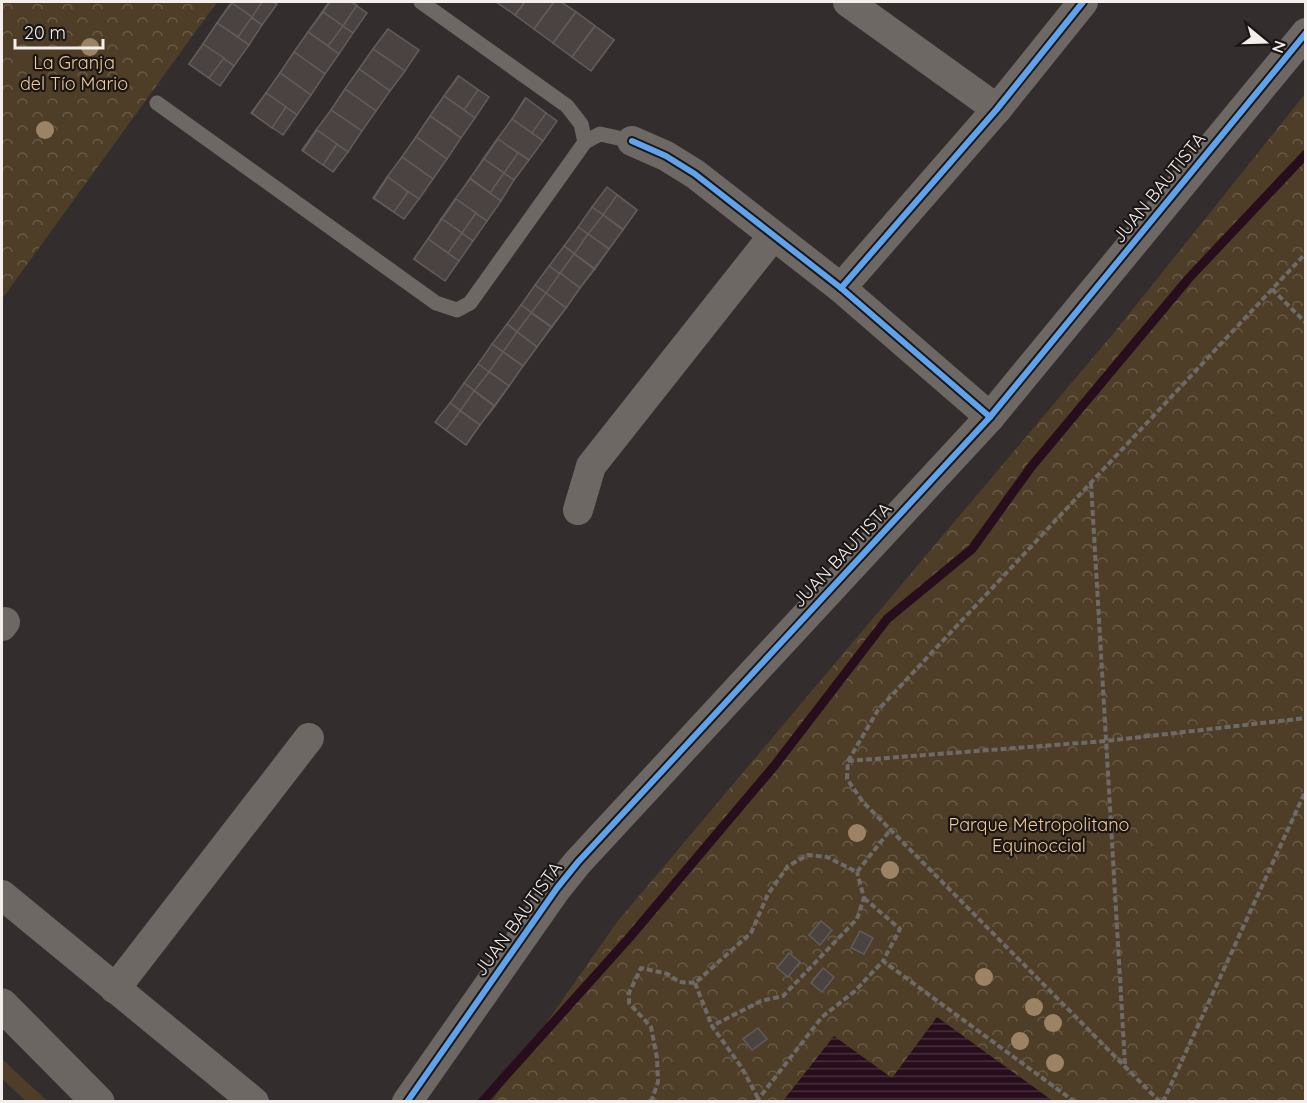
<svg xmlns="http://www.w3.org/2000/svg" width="1307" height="1103" font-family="Quicksand,sans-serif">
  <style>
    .grass { fill: #4e3e27 }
    .park { fill: url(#park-crowns) }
    .water { fill: url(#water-rules) }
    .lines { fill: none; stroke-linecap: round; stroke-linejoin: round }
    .stream { stroke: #280d1c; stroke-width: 9 }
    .building { fill: #4b4242; stroke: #615d5c; stroke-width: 1.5 }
    .path { stroke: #6e6a68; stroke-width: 4; stroke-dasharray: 6 3; stroke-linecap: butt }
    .service { stroke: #6d6864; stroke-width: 15 }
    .minor { stroke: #6d6864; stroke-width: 30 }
    .trunk { stroke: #6c6662; stroke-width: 33 }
    .cycleway-casing { stroke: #1a1615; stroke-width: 10 }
    .cycleway { stroke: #60a3ed; stroke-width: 6 }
    .tree { fill: #9c8366 }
    .labels { text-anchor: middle; stroke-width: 4.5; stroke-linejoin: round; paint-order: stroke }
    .park-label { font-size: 18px; fill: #f2c994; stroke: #1a1615 }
    .street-label { font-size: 18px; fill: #f4eeec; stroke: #1a1615 }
  </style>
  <defs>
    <pattern id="park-crowns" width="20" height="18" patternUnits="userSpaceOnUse" patternTransform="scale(1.5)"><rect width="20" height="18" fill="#4e3e27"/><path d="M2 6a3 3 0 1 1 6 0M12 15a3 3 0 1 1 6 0" fill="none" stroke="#685a46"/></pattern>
    <pattern id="water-rules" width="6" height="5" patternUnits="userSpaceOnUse" patternTransform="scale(1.5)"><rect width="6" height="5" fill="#280d1c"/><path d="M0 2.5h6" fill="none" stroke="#48313d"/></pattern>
  </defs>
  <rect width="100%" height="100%" fill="#332e2d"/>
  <path class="grass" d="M2,1059L47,1101H26L2,1079Z"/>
  <g class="park">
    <path d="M2,2H217L2,299Z"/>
    <path d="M1305,94V1101L491,1102L617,922L1117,329Z"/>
  </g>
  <path class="water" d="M937,1017L1053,1101H783L834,1036L892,1078Z"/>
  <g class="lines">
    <path class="stream" d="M482,1102L629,938L775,765L887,619L972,549L1031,467L1189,278L1306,154"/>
  </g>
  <g class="building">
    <path d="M232,2H272L277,4L262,25L231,3Z"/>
    <path d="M233,2H262L252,17L232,3Z"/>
    <path d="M329,2H351L367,13L353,33L322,12Z"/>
    <path d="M330,2H351L357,5L343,26L323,12Z"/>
    <path d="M496,2H525L515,15Z"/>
    <path d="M525,2H554L542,18L523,4Z"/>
    <path d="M525,2H554L534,29L515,15Z"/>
    <path d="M554,2H561L576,12L561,32L542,18Z"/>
    <path d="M554,2H561L576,12L553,43L534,29Z"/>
    <path d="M231,3L262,25L249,45L217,23Z"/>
    <path d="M232,3L252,17L238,37L217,23Z"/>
    <path d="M322,12L353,33L339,54L308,32Z"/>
    <path d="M323,12L343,26L328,46L308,32Z"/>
    <path d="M576,12L595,26L580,46L561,32Z"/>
    <path d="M576,12L595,26L572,57L553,43Z"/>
    <path d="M217,23L238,37L224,58L203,44Z"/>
    <path d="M217,23L249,45L234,66L203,44Z"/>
    <path d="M595,26L614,40L599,60L580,46Z"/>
    <path d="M595,26L614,40L591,71L572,57Z"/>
    <path d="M388,29L408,43L394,63L373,49Z"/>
    <path d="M388,29L419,50L405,71L373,49Z"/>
    <path d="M308,32L328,46L314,67L294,52Z"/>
    <path d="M308,32L339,54L325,74L294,52Z"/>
    <path d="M203,44L234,66L220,86L189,64Z"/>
    <path d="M203,44L224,58L209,78L189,64Z"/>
    <path d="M373,49L394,63L379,83L359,69Z"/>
    <path d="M373,49L405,71L390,91L359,69Z"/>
    <path d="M294,52L314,67L300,87L280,73Z"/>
    <path d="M294,52L325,74L311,95L280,73Z"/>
    <path d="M359,69L379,83L365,104L345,89Z"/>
    <path d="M359,69L390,91L376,111L345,89Z"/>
    <path d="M280,73L300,87L286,107L266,93Z"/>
    <path d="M280,73L311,95L297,115L266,93Z"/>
    <path d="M458,76L489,97L475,118L444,96Z"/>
    <path d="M459,76L478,90L464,110L444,96Z"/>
    <path d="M345,89L365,104L351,124L331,110Z"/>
    <path d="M345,89L376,111L362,131L331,110Z"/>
    <path d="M266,93L297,115L283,135L251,113Z"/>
    <path d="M266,93L286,107L272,128L252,113Z"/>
    <path d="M444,96L464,110L451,130L430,116Z"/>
    <path d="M444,96L475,118L461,138L430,116Z"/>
    <path d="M525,98L557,121L543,141L512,119Z"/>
    <path d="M526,98L546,113L532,133L512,119Z"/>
    <path d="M331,110L351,124L337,144L317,130Z"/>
    <path d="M331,110L362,131L348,152L316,130Z"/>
    <path d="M430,116L451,130L436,151L416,137Z"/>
    <path d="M430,116L461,138L447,159L416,137Z"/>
    <path d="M512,119L532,133L518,153L498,139Z"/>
    <path d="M512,119L543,141L529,160L497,139Z"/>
    <path d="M316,130L348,152L333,172L302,150Z"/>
    <path d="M317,130L337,144L323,165L303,151Z"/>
    <path d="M416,137L436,151L422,171L402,157Z"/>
    <path d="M416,137L447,159L433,179L402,157Z"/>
    <path d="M497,139L529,160L514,180L483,159Z"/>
    <path d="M498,139L518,153L504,173L484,159Z"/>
    <path d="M402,157L422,171L408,192L388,177Z"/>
    <path d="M402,157L433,179L419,199L387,177Z"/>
    <path d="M483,159L514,180L501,201L470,179Z"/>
    <path d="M484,159L504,173L490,193L470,178Z"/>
    <path d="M387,177L419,199L404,219L373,198Z"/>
    <path d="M388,177L408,192L394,212L374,198Z"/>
    <path d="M470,178L490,193L476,213L456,199Z"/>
    <path d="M470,179L501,201L487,221L455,199Z"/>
    <path d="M607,187L637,210L623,229L592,207Z"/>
    <path d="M617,195L637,210L623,230L603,215Z"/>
    <path d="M455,199L487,221L473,241L441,219Z"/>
    <path d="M456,199L476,213L462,233L442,219Z"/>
    <path d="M592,207L623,229L609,249L578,227Z"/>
    <path d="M603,215L623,230L609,249L588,234Z"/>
    <path d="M441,219L473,241L459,261L428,239Z"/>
    <path d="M442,219L462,233L448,253L428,239Z"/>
    <path d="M578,227L609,249L595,269L564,246Z"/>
    <path d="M588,234L609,249L594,269L574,254Z"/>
    <path d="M428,239L448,253L434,273L414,259Z"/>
    <path d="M428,239L459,261L445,281L414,259Z"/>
    <path d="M564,246L595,269L580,288L549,266Z"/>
    <path d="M574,254L594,269L580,288L560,273Z"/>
    <path d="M549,266L580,288L566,308L535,285Z"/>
    <path d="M560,273L580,288L566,308L546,293Z"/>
    <path d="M535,285L566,308L552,327L521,305Z"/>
    <path d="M546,293L566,308L551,327L531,313Z"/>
    <path d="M521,305L552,327L537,347L507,324Z"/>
    <path d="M531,313L551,327L537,347L517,332Z"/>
    <path d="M507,324L537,347L523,366L492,344Z"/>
    <path d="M517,332L537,347L523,366L503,352Z"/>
    <path d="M492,344L523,366L509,386L478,364Z"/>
    <path d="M503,352L523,366L509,386L489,372Z"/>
    <path d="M478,364L509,386L495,406L464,383Z"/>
    <path d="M489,372L509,386L494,406L474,391Z"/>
    <path d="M464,383L495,406L480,425L450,403Z"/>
    <path d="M474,391L494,406L480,425L460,411Z"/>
    <path d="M450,403L480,425L466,445L435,422Z"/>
    <path d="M460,411L480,425L466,445L446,430Z"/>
    <path d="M821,921L832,930L820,945L809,935Z"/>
    <path d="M860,931L873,938L864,954L851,948Z"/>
    <path d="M789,953L800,962L788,977L777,968Z"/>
    <path d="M823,968L834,977L822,992L811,983Z"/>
    <path d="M758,1028L767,1039L752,1050L743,1039Z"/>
  </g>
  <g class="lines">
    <g class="path">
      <path d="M1272,289L1306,323"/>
      <path d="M1091,483L1125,1064"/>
      <path d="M848,761L1106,741L1306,718"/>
      <path d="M864,898L900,929L883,961"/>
      <path d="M695,983L712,1026"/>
      <path d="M758,1098L742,1068L712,1026L761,1001L783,996L857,919L864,898L857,872"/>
      <path d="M535,1102H537"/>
      <path d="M651,1102L658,1082L657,1058L651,1027L629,1003V993L641,968L668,974L679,982L695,983L751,933L768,894L788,866L808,855L827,857L857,872L891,829"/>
      <path d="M756,1102L822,1017L855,991L883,961L1075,1102"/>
      <path d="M1160,1102L863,802L847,779L848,761L878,710L1306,253"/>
      <path d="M1163,1102L1306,790"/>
    </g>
    <g class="service">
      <path d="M421,2L567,106L581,124L585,142"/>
      <path d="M157,103L436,303L457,310L470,303L585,142L600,134L632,141"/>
    </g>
    <g class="minor">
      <path d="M848,2L997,109"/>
      <path d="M632,141L666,156L695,174L841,288L990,417"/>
      <path d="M841,288L997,109L1083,2"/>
      <path d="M578,510L591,466L773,236"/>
      <path d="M2,626L5,622"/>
      <path d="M2,895L254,1102"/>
      <path d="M115,989L309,738"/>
      <path d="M407,1102L557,888L578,862L990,417L1306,33"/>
    </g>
    <path class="trunk" d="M2,1005L98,1102"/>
    <defs>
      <g id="cycleway">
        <path d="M632,141L666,156L695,174L841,288L990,417"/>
        <path d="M841,288L997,109L1083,2"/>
        <path d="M407,1102L557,888L578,862L990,417L1306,33"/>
      </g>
    </defs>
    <use href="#cycleway" class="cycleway-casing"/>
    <use href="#cycleway" class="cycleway"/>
  </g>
  <g class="tree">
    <circle cx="90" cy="47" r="9"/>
    <circle cx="45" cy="130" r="9"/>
    <circle cx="857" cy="833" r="9"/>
    <circle cx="890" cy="870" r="9"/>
    <circle cx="984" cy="977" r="9"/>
    <circle cx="1034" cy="1007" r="9"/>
    <circle cx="1053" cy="1023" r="9"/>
    <circle cx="1020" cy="1041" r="9"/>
    <circle cx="1055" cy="1063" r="9"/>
  </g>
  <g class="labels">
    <g class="park-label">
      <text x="74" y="69">La Granja<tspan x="74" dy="21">del Tío Mario</tspan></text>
      <text x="1039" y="831">Parque Metropolitano<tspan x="1039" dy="21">Equinoccial</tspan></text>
    </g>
    <g class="street-label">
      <text transform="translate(1159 188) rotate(-51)" y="6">JUAN BAUTISTA</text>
      <text transform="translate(842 555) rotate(-47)" y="6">JUAN BAUTISTA</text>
      <text transform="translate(518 919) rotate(-54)" y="6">JUAN BAUTISTA</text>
    </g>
  </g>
  <rect width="1307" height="1103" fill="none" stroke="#f4eeec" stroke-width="6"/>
  <g transform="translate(1265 42) rotate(109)" stroke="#1a1615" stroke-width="4.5" paint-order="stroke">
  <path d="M0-4.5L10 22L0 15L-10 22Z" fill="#f4eeec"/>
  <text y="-9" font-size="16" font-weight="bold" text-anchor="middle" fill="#f4eeec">N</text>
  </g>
  <path d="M15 39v9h88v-9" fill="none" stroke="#f4eeec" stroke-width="3"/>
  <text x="24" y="39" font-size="18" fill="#f4eeec" stroke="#1a1615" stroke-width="4.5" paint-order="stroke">20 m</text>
</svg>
